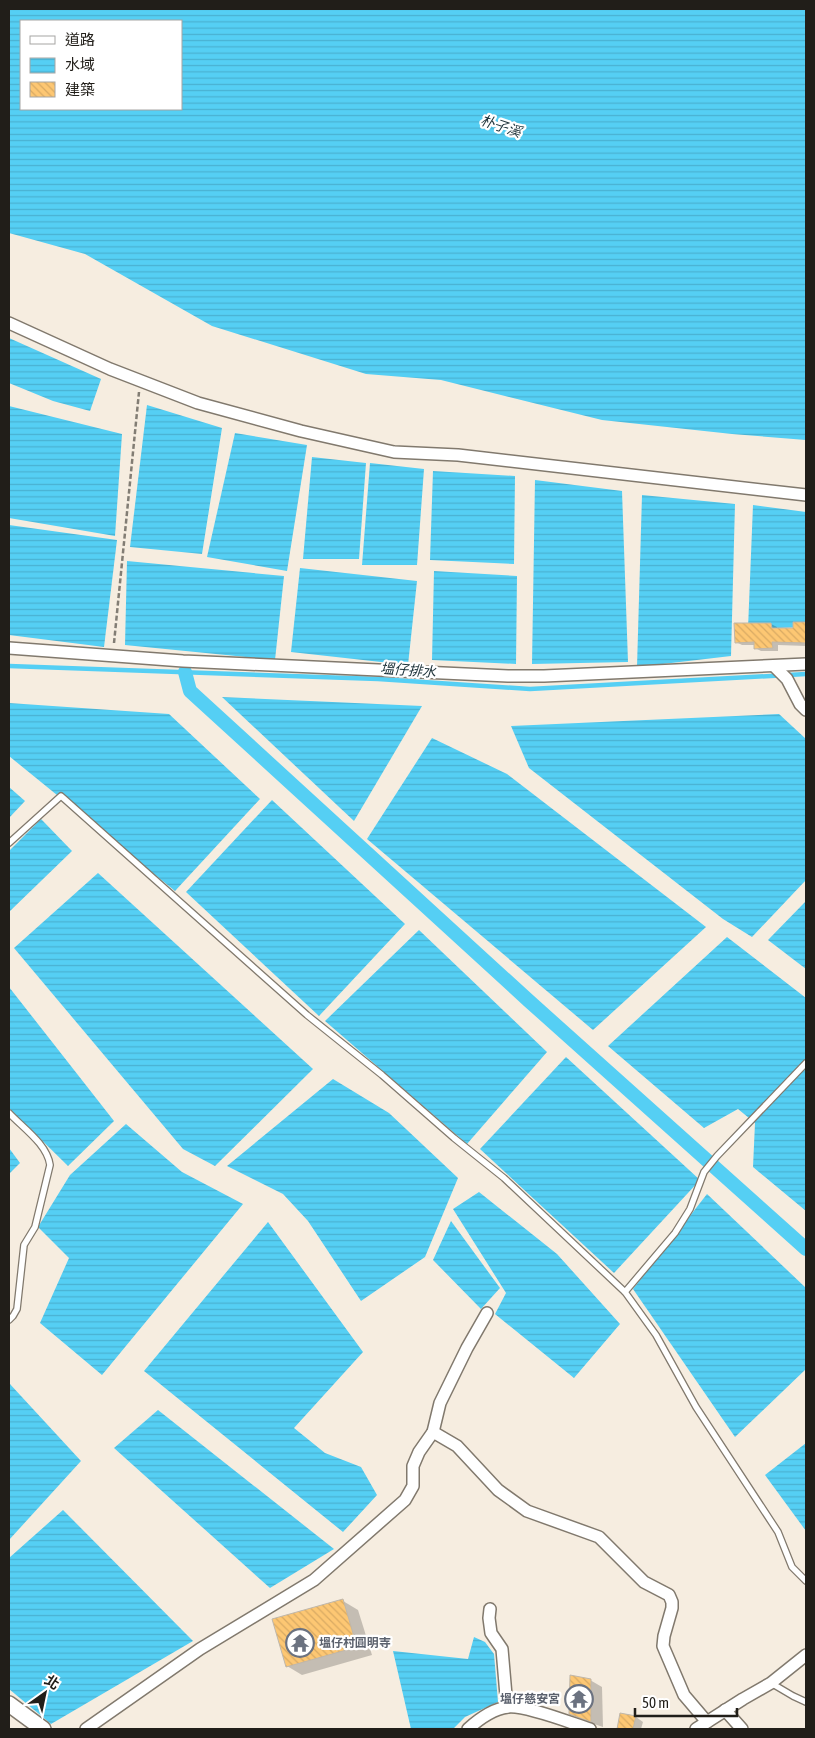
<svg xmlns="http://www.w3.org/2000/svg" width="815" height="1738" font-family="'Asap Condensed','Noto Sans TC',sans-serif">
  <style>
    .water { fill: url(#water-rules); fill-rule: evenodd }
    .shadow { fill: #0003 }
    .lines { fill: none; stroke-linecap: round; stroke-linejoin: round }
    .stream { stroke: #55cff4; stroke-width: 4.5 }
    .canal { stroke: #55cff4; stroke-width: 14 }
    .building { fill: url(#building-back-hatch); stroke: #bfb7ab }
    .lane-casing { stroke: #81796d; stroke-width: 8 }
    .street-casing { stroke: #81796d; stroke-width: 14 }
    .secondary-casing { stroke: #81796d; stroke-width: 18 }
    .path { stroke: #827d74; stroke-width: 2.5; stroke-dasharray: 5 2.5; stroke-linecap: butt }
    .lane { stroke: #fff; stroke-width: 5.5 }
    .street { stroke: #fff; stroke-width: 11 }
    .secondary { stroke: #fff; stroke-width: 15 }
    .labels { text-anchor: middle; stroke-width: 4.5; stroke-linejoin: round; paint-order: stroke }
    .worship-label { font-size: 12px; font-weight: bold; fill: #5b616d; stroke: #fff; text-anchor: start }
    .water-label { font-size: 14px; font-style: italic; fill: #1b3037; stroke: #fff }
  </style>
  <defs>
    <pattern id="water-rules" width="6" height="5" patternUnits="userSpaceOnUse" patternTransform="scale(1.25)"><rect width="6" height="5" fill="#55cff4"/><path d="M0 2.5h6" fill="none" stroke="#4ab1d1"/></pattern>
    <pattern id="building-back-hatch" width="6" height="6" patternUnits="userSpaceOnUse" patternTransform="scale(1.25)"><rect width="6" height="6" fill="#fdc773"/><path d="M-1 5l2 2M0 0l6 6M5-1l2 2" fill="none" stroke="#d9aa63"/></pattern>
  </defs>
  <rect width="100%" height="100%" fill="#f6ede0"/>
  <g class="water">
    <path d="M9,9H806V440L732,434L602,420L441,380L366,374L212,326L85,254L9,233ZM21,21H181V109H21Z"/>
    <path d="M9,338L101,379L90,411L53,401L9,383Z"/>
    <path d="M147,405L222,428L202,554L130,547Z"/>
    <path d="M9,406L122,434L115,536L9,518Z"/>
    <path d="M235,433L307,445L287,571L207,557Z"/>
    <path d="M312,457L366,463L359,559H303Z"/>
    <path d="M370,463L424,469L417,565H362Z"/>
    <path d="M433,471L515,476L514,564L430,560Z"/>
    <path d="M535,480L622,491L628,662L532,664Z"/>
    <path d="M642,495L735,504L731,656L637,667Z"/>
    <path d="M753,505L806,512V627L748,629Z"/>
    <path d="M9,525L117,540L104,647L9,635Z"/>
    <path d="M127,561L284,576L275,660L125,645Z"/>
    <path d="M300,568L417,581L408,665L291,652Z"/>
    <path d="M434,571L517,576L516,664L432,660Z"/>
    <path d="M222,697L422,706L354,821Z"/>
    <path d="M9,703L169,714L260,799L175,891L9,756Z"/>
    <path d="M779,714L806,739V880L752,937L723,919L529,768L511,726Z"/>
    <path d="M432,738L507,774L706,927L593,1030L367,839Z"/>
    <path d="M9,787L25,801L9,818Z"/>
    <path d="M272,800L405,924L319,1016L186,892Z"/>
    <path d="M41,819L72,851L9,912V851Z"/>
    <path d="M98,873L313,1069L215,1166L183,1149L14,948Z"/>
    <path d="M806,901V969L768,940Z"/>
    <path d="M419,930L547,1052L467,1144L325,1021Z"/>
    <path d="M727,937L806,998V1211L753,1167L755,1123L738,1109L704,1128L608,1046Z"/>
    <path d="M9,987L114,1121L68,1166L9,1108Z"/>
    <path d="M566,1057L700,1180L614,1273L480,1149Z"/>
    <path d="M333,1079L389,1113L458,1178L425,1257L361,1301L308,1221L283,1194L227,1166Z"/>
    <path d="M126,1124L182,1172L243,1204L102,1375L40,1323L69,1258L38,1227L70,1175Z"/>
    <path d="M9,1148L20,1163L9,1174Z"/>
    <path d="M479,1192L557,1254L620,1324L574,1378L495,1314L506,1293L453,1209Z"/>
    <path d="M707,1194L806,1288V1369L735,1437L633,1289Z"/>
    <path d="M451,1221L500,1288L481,1309L433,1260Z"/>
    <path d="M268,1222L363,1352L294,1428L325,1453L361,1467L377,1495L343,1532L144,1371Z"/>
    <path d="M9,1383L81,1461L9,1540Z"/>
    <path d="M158,1410L334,1549L270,1588L114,1448Z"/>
    <path d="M806,1443V1531L765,1475Z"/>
    <path d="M63,1510L193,1641L51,1724L9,1689V1558Z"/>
    <path d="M474,1637L485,1642L494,1654L498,1702L465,1717L453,1729H411L393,1651L468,1659Z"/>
  </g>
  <g class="shadow">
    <path d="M806,623V646L778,645V651H761L755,648V645H742L736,642L771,624L777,627V629H794V624Z"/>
    <path d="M343,1601L358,1610L372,1655L302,1675L287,1666Z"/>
    <path d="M590,1680L602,1687L603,1727L582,1720L570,1713Z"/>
    <path d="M621,1715L636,1717L643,1722L641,1729H619Z"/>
  </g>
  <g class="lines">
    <path class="stream" d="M9,666L378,679L530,689L806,674"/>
    <path class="canal" d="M185,672L190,691L529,1001L806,1249"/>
  </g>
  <g class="building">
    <path d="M793,622H806V643L772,642L773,648L754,649V642L735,643L734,623H771L772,628H793Z"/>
    <path d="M343,1599L357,1647L286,1667L272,1619Z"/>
    <path d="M570,1675L591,1679V1722L569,1714Z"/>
    <path d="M620,1713L636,1716L633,1729H617Z"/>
  </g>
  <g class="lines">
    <defs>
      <g id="lane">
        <path d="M9,843L61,796L307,1015L382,1075L454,1138L504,1178L625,1292L656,1335L696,1407L778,1532L792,1567L806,1581"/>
        <path d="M9,1113C23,1128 47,1144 50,1165L35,1227L24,1245L17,1309L13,1316L9,1320"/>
        <path d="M625,1292L675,1233L690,1209L704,1172L717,1156L806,1063"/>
        <path d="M771,1683L793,1696L806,1702"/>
      </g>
      <g id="street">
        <path d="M9,323L110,369L198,403L301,431L394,452L458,455L806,495"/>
        <path d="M9,648L183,661L508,676H544L806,664"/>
        <path d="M774,666L787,679L800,704L806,710"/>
        <path d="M433,1432L457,1446L498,1490L527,1511L599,1537L644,1582L669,1595L672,1602V1608L664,1636L663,1646L684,1695L707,1722"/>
        <path d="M490,1609L489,1618L491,1633L502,1649L507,1707"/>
        <path d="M725,1710L742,1729"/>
        <path d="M86,1729L200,1649L314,1580L405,1500L413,1486V1466L419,1452L433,1432L440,1403L467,1348L487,1313"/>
        <path d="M468,1729C479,1719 492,1709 508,1707C526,1705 571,1723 590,1729"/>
        <path d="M696,1729L743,1699L771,1683L806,1655"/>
      </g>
      <path id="secondary" d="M9,1704L43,1729"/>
    </defs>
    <use href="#lane" class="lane-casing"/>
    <use href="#street" class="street-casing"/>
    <use href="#secondary" class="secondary-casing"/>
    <path class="path" d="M114,643L139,392"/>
    <use href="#lane" class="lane"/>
    <use href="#street" class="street"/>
    <use href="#secondary" class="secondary"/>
  </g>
  <defs>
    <symbol id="temple-ring" viewBox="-11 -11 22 22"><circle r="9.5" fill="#fff" stroke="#6b7280" stroke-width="1.5"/><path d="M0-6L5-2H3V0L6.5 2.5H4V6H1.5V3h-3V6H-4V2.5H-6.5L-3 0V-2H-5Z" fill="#6b7280"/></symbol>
  </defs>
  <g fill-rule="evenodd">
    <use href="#temple-ring" x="284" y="1627" width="32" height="32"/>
    <use href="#temple-ring" x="563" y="1683" width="32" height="32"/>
  </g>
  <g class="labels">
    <g class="worship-label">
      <text x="319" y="1647">塭仔村圓明寺</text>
      <text x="560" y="1703" text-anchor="end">塭仔慈安宮</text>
    </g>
    <g class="water-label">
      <text transform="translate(501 126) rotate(18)" y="5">朴子溪</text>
      <text transform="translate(408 670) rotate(4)" y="5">塭仔排水</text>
    </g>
  </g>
  <rect width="815" height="1738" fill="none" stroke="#211e19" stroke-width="20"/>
  <rect x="20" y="20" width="162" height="90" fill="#ffffff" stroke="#a6a5a3"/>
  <rect x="30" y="36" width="25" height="8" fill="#ffffff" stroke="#a6a5a3"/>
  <text x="65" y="45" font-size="15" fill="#211e19">道路</text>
  <rect x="30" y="58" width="25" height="15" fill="url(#water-rules)" stroke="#a6a5a3"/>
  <text x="65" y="70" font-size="15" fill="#211e19">水域</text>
  <rect x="30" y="82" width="25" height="15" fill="url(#building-back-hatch)" stroke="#a6a5a3"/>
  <text x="65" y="95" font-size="15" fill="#211e19">建築</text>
  <g transform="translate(45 1693) rotate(33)" stroke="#ffffff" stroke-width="4" paint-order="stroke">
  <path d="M0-4L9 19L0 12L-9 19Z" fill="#211e19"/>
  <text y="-8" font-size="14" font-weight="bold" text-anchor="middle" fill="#211e19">北</text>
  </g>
  <path d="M635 1708v8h102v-8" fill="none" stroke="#211e19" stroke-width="2.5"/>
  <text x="642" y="1708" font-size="15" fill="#211e19" stroke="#ffffff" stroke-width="4" paint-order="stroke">50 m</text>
</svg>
